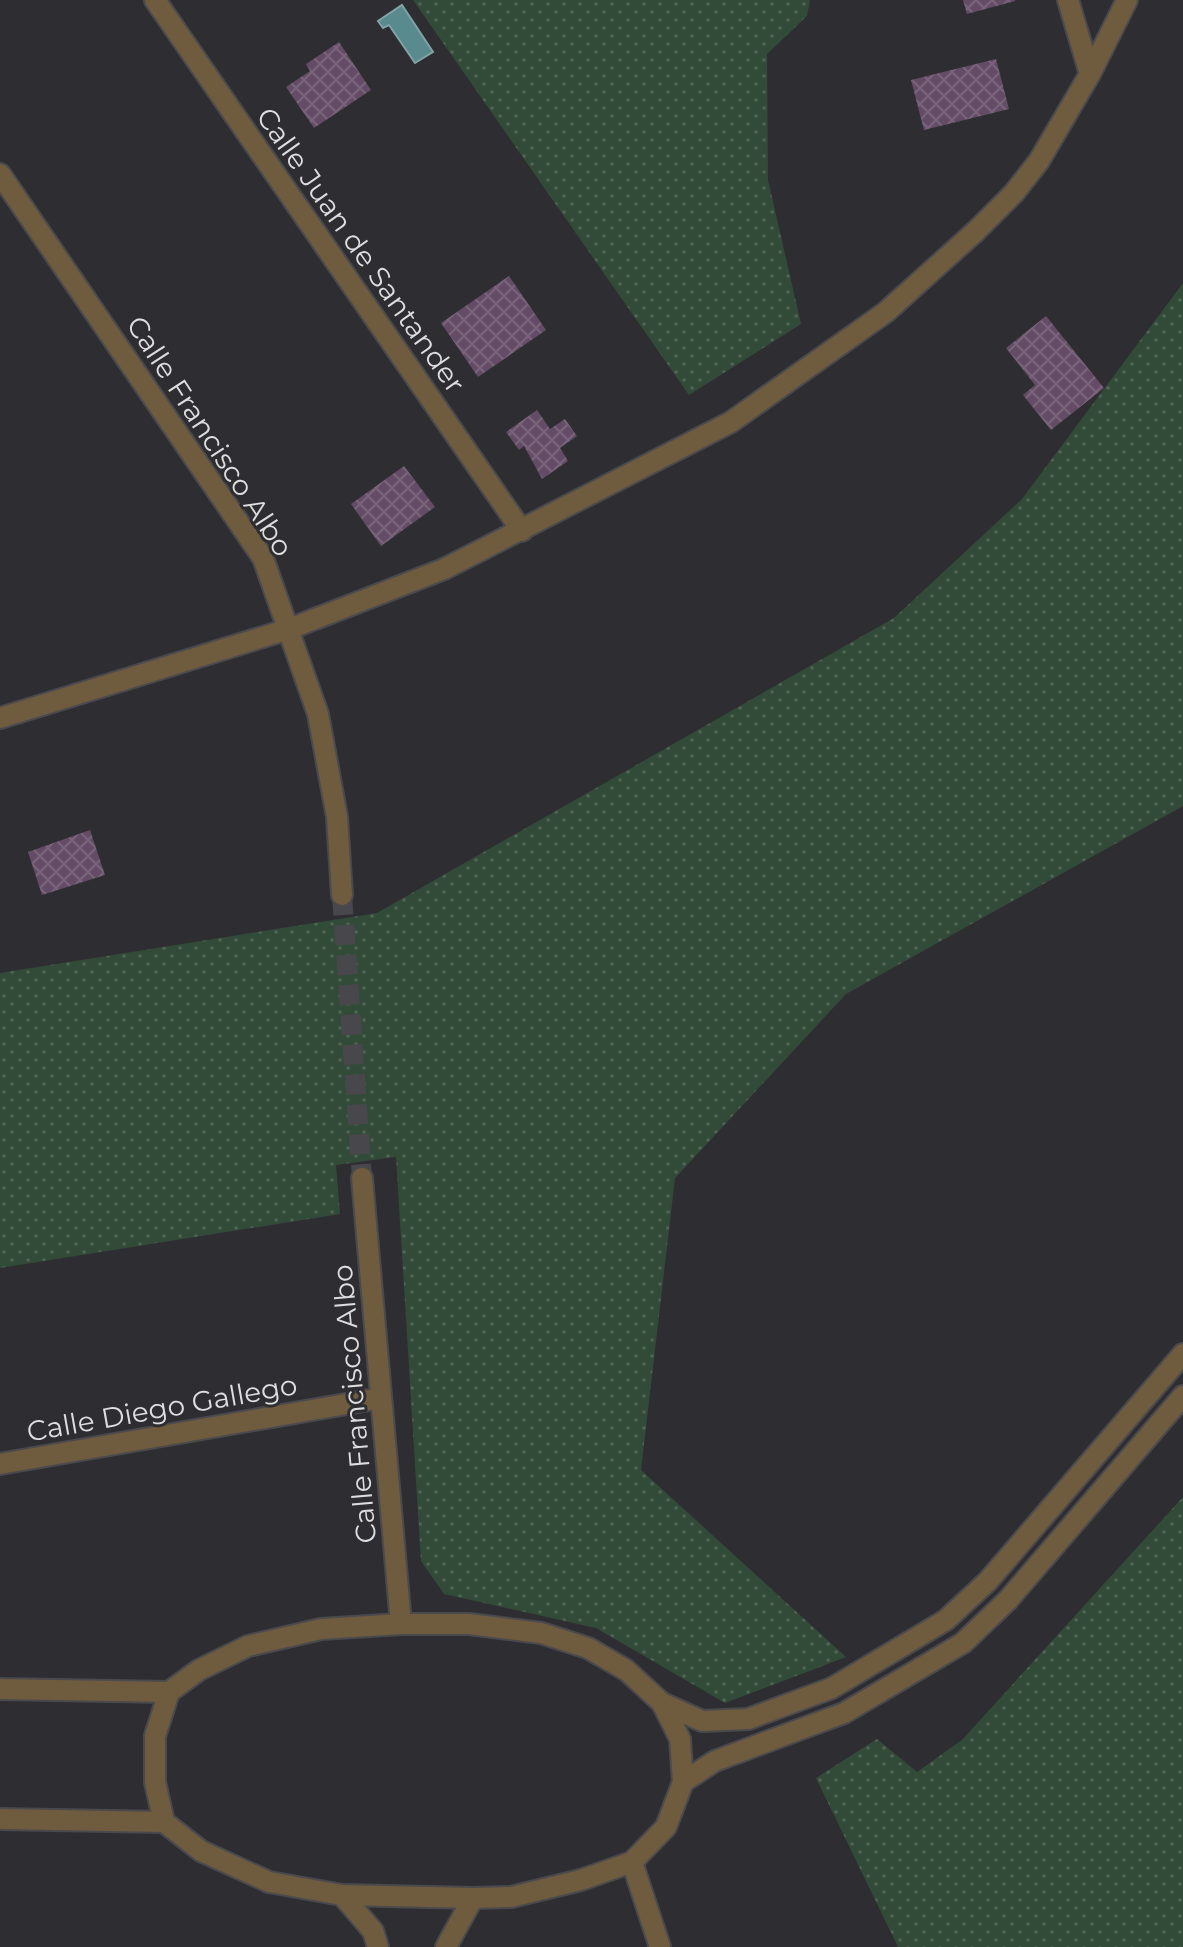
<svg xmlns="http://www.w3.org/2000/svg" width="1183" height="1947" font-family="Montserrat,sans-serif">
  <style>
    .grass { fill: url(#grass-dots) }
    .water { fill: #598a8d; stroke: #81a3a6; stroke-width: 2 }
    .building { fill: url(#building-cross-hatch) }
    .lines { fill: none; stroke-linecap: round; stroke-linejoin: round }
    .minor-tunnel { stroke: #48484c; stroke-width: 20; stroke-dasharray: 20 10; stroke-linecap: butt }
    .minor-casing { stroke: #4a4a4e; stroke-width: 24 }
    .tertiary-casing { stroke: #4a4a4e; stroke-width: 24 }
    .minor { stroke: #6f5b3e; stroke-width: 20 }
    .tertiary { stroke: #6f5b3e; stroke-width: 20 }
    .labels { text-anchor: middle; stroke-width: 6; stroke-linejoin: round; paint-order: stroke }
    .street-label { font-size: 28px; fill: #dedee0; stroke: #2e2e32 }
  </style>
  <defs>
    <pattern id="grass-dots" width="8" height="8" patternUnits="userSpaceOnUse" patternTransform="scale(2)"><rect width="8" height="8" fill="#324b38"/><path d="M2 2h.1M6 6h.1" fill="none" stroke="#4f6454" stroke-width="1.8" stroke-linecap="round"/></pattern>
    <pattern id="building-cross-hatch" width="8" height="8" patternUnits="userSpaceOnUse" patternTransform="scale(2)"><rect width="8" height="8" fill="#644b66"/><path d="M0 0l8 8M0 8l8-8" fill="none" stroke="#7a647c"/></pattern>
  </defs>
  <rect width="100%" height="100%" fill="#2e2e32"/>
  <g class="grass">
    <path d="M413,0H810L807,16L767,54L768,180L801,324L689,395Z"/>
    <path d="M1183,283V806L846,994L675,1178L641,1470L846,1657L725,1703L596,1628L444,1594L421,1561L396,1157L336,1165L340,1214L0,1268V973L377,913L894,618L1022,499Z"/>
    <path d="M1183,1497V1947H898L816,1778L877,1739L917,1772L962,1740Z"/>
  </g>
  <path class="water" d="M402,5L433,52L415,63L389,25L383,28L378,21Z"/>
  <g class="building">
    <path d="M963,0H1015V1L967,14Z"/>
    <path d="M339,42L371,90L314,128L286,87L310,71L306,64Z"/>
    <path d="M996,59L1009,109L924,130L911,80Z"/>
    <path d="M509,276L546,330L478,377L441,323Z"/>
    <path d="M1046,316L1104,388L1051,430L1023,395L1035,385L1006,348Z"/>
    <path d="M537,410L550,429L565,419L577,436L560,448L568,461L542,479L524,446L519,450L506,432Z"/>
    <path d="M404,466L435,507L381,546L351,504Z"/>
    <path d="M90,830L105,875L42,895L28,852Z"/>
  </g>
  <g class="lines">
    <path class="minor-tunnel" d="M342,895L362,1178"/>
    <defs>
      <g id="minor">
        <path d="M155,0L522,531"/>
        <path d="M1090,74L1127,0"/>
        <path d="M0,174L263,558L318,714L337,817L342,895"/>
        <path d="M0,718L289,629L444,569L731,422L886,312L976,231L1014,193L1039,161L1090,74L1068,0"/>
        <path d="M362,1178L401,1624"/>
        <path d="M0,1464L381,1398"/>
        <path d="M632,1862L660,1947"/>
      </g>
      <g id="tertiary">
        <path d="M401,1624H469L541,1633L588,1648L626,1670L662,1703L680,1739L683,1782L666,1827L632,1862L581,1880L511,1897L473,1898L342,1895L269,1882L201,1851L164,1822L155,1782V1736L169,1692L199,1670L248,1646L321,1629Z"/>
        <path d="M0,1689L169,1692"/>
        <path d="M662,1703L702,1721L748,1719L832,1688L946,1620L988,1581L1183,1354"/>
        <path d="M683,1782L715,1761L844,1713L963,1643L1008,1600L1183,1396"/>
        <path d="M0,1819L164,1822"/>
        <path d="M342,1895L373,1931L378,1947"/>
        <path d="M446,1947L473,1898"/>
      </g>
    </defs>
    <use href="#minor" class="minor-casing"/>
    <use href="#tertiary" class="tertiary-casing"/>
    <use href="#minor" class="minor"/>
    <use href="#tertiary" class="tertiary"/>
  </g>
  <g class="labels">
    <g class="street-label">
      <text transform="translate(361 250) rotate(55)" y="10">Calle Juan de Santander</text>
      <text transform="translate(210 436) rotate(57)" y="10">Calle Francisco Albo</text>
      <text transform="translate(354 1404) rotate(-95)" y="10">Calle Francisco Albo</text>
      <text transform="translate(162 1408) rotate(-10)" y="10">Calle Diego Gallego</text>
    </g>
  </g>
</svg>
